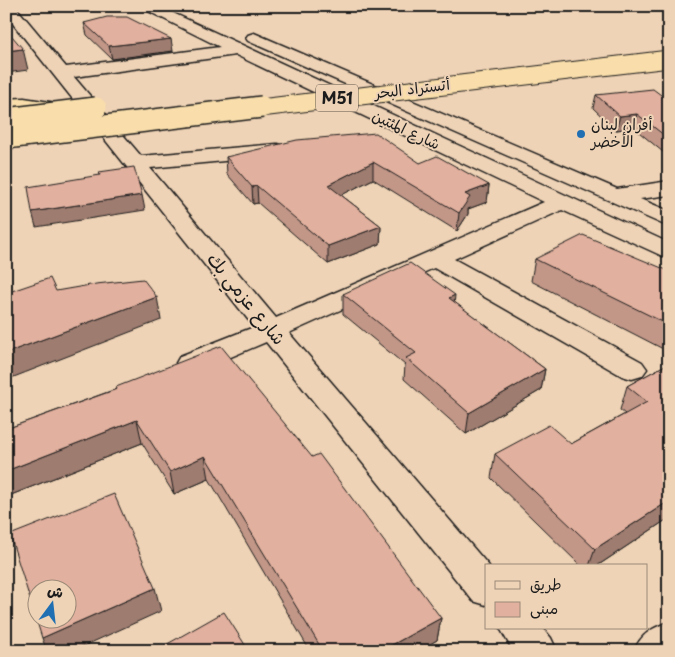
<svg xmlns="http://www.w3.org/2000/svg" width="675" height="657" font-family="'Playpen Sans','Playpen Sans Arabic',sans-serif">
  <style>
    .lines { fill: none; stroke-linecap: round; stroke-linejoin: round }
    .minor-casing { stroke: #1c1c1c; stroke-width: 3 }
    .highway-casing { stroke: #1c1c1c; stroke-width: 3 }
    .minor { fill: #efd3b6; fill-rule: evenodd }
    .highway { fill: #f9deab; fill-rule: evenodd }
    .highway-bridge-far1-casing { stroke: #1c1c1c; stroke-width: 19; stroke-linecap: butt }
    .highway-bridge-casing { stroke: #1c1c1c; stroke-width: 24; stroke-linecap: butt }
    .highway-bridge-far1 { stroke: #f9deab; stroke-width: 17 }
    .highway-bridge { stroke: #f9deab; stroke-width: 21 }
    .wall { fill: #c29788; stroke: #1c1c1c }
    .shaded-wall { fill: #9e7b6f; stroke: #1c1c1c }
    .building { fill: #e2b09e; stroke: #1c1c1c; fill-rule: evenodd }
    .poi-dot { fill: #1f6fb2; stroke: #efd3b6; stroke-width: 2 }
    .labels { text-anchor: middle; stroke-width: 4; stroke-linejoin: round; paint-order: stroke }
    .far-street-label { font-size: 15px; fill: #1c1c1c; stroke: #efd3b6 }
    .far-poi-label { font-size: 15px; fill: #1c1c1c; stroke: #efd3b6; text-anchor: start }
    .shield { fill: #efd3b6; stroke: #5b534a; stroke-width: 1 }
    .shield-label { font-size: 16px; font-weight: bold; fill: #1c1c1c }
    .street-label { font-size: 18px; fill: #1c1c1c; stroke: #efd3b6 }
  </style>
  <rect width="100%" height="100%" fill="#efd3b6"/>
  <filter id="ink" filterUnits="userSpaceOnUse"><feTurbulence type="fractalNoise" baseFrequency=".02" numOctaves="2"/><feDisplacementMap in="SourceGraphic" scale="10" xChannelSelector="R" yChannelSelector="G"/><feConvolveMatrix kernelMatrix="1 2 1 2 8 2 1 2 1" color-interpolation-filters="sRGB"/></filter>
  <g filter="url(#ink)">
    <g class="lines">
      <defs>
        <g id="minor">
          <path d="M6,6H15L66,67L220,47L138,6H158L669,243V259L562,210L454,259L642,362L647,369L642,376L632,379L622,376L434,268L289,333L489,566H486V605L473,601L266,342L200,370L190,373L180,370L176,363L180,356L254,327L6,15ZM236,55L544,202L276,318L150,168L277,156L284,154L287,150L284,146L277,144L141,156L74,77Z"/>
          <path d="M254,33L617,189L669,181V195L640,199L669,211V227L248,41L246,38L248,35Z"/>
          <path d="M669,622V651H634C641,634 652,628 669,622Z"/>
          <path d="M500,628H543L551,638L557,651H513Z"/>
        </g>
        <path id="highway" d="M24,98L70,105L77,107L80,111L77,115L70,117L24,110L6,111V99Z"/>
      </defs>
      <use href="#minor" class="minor-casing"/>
      <use href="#highway" class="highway-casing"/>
      <use href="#minor" class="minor"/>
      <use href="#highway" class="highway"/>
      <defs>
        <g id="highway-bridge-far1">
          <path d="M90,109L96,108"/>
          <path d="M252,109L669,59"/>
        </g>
        <g id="highway-bridge">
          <path d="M6,119L96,108"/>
          <path d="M6,138L262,107"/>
        </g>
      </defs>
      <use href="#highway-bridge-far1" class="highway-bridge-far1-casing"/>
      <use href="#highway-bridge" class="highway-bridge-casing"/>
      <use href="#highway-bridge-far1" class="highway-bridge-far1"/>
      <use href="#highway-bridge" class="highway-bridge"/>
    </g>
    <g class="wall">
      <path d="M598,6H645L603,10Z"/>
      <path d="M84,23L173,51L112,59L87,35Z"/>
      <path d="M596,95L669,101V157L634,128L616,130L593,108Z"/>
      <path d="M226,157L420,163L489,185L487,202L468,209V214L457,231L373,179L341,195L381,226L380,244L328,264L258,203L253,204L227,174Z"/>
      <path d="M535,259L669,271V352L531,281Z"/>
      <path d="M343,294L454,302L545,369L541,390L466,434L404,379L405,365L343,314Z"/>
      <path d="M669,363V518L597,566H581L491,478L495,454L571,444L625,414L620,410L627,386Z"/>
      <path d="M116,387L441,618L437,640L418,651H310L209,479L174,494L142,443L6,497V429L116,389Z"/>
    </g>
    <g class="shaded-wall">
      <path d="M604,6H645L603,10Z"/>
      <path d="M171,39L173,51L112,59L109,46Z"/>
      <path d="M23,49L28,70L6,73V51Z"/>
      <path d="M637,114L634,128L616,130L620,116Z"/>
      <path d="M373,162V179L328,202V185Z"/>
      <path d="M489,185L487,202L468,209V214L457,231L459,213L465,194Z"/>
      <path d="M257,186L258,203L253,204L252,187Z"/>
      <path d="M142,195L145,210L36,227L32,212Z"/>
      <path d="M381,226L380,244L328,264V246Z"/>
      <path d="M455,295L453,316L449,298Z"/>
      <path d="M157,297L161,320L6,380V353Z"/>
      <path d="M545,369L541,390L466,434L469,413Z"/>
      <path d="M137,420L142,443L6,497V471Z"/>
      <path d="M205,456L209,479L174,494L170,472Z"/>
      <path d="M669,501V518L597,566H589L595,549Z"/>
      <path d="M155,588L161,611L73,651H47L42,638Z"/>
      <path d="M441,618L437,640L418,651H381Z"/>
    </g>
    <g class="building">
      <path d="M107,17H127L171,39L109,46L84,23Z"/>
      <path d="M6,29L23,49L6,51Z"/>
      <path d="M653,89L669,101V139L637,114L620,116L596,95Z"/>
      <path d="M376,133L420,163L437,156L489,185L465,194L470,197L459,213L373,162L328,185L381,226L328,246L257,186L252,187L226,157L297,140Z"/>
      <path d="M134,167L142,195L32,212L28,187L100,175L99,172Z"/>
      <path d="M583,235L669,271V325L535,259Z"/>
      <path d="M410,263L455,295L449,298L545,369L469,413L406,358L416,353L343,294Z"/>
      <path d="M50,278L56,291L96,284L143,279L157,297L6,353V293Z"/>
      <path d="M221,346L312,457L319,454L441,618L381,651H323L205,456L170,472L137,420L6,471V429L117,389L116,387Z"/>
      <path d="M669,363V501L595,549L495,454L549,425L571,444L647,402L627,386Z"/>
      <path d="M114,494L155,588L42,638L10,535ZM38,590H68V620H38Z"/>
      <path d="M224,612L249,651H155Z"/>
    </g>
  </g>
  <circle class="poi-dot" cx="581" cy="134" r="5"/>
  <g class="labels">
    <g class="far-street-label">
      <text transform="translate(412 89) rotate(-7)" y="5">أتستراد البحر</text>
      <text transform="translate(406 130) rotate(25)" y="5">شارع المئتين</text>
    </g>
    <g class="far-poi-label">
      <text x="591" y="130">أفران لبنان<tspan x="591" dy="17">الأخضر</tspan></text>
    </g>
    <rect class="shield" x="316" y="84.5" width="42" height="27" rx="4"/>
    <g class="shield-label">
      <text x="337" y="104">M51</text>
    </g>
    <g class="street-label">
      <text transform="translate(246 299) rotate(51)" y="6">شارع عزمي بك</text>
    </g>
  </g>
  <rect width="675" height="657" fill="none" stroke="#efd3b6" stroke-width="25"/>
  <rect x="12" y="12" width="650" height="632" fill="none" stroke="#1c1c1c" stroke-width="2" filter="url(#ink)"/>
  <rect x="485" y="564" width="162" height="65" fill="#efd3b6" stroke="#9b8a78"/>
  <rect x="495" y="581" width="25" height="8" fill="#efd3b6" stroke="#9b8a78"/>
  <text x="530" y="590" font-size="15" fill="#1c1c1c">طريق</text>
  <rect x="495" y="602" width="25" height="15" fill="#e2b09e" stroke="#9b8a78"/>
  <text x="530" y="614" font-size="15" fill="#1c1c1c">مبنى</text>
  <g transform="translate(52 604) rotate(15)"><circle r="24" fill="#efd3b6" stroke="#9b8a78"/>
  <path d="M0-4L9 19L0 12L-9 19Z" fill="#1f6fb2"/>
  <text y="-8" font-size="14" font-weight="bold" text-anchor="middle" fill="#1c1c1c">ش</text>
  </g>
</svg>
